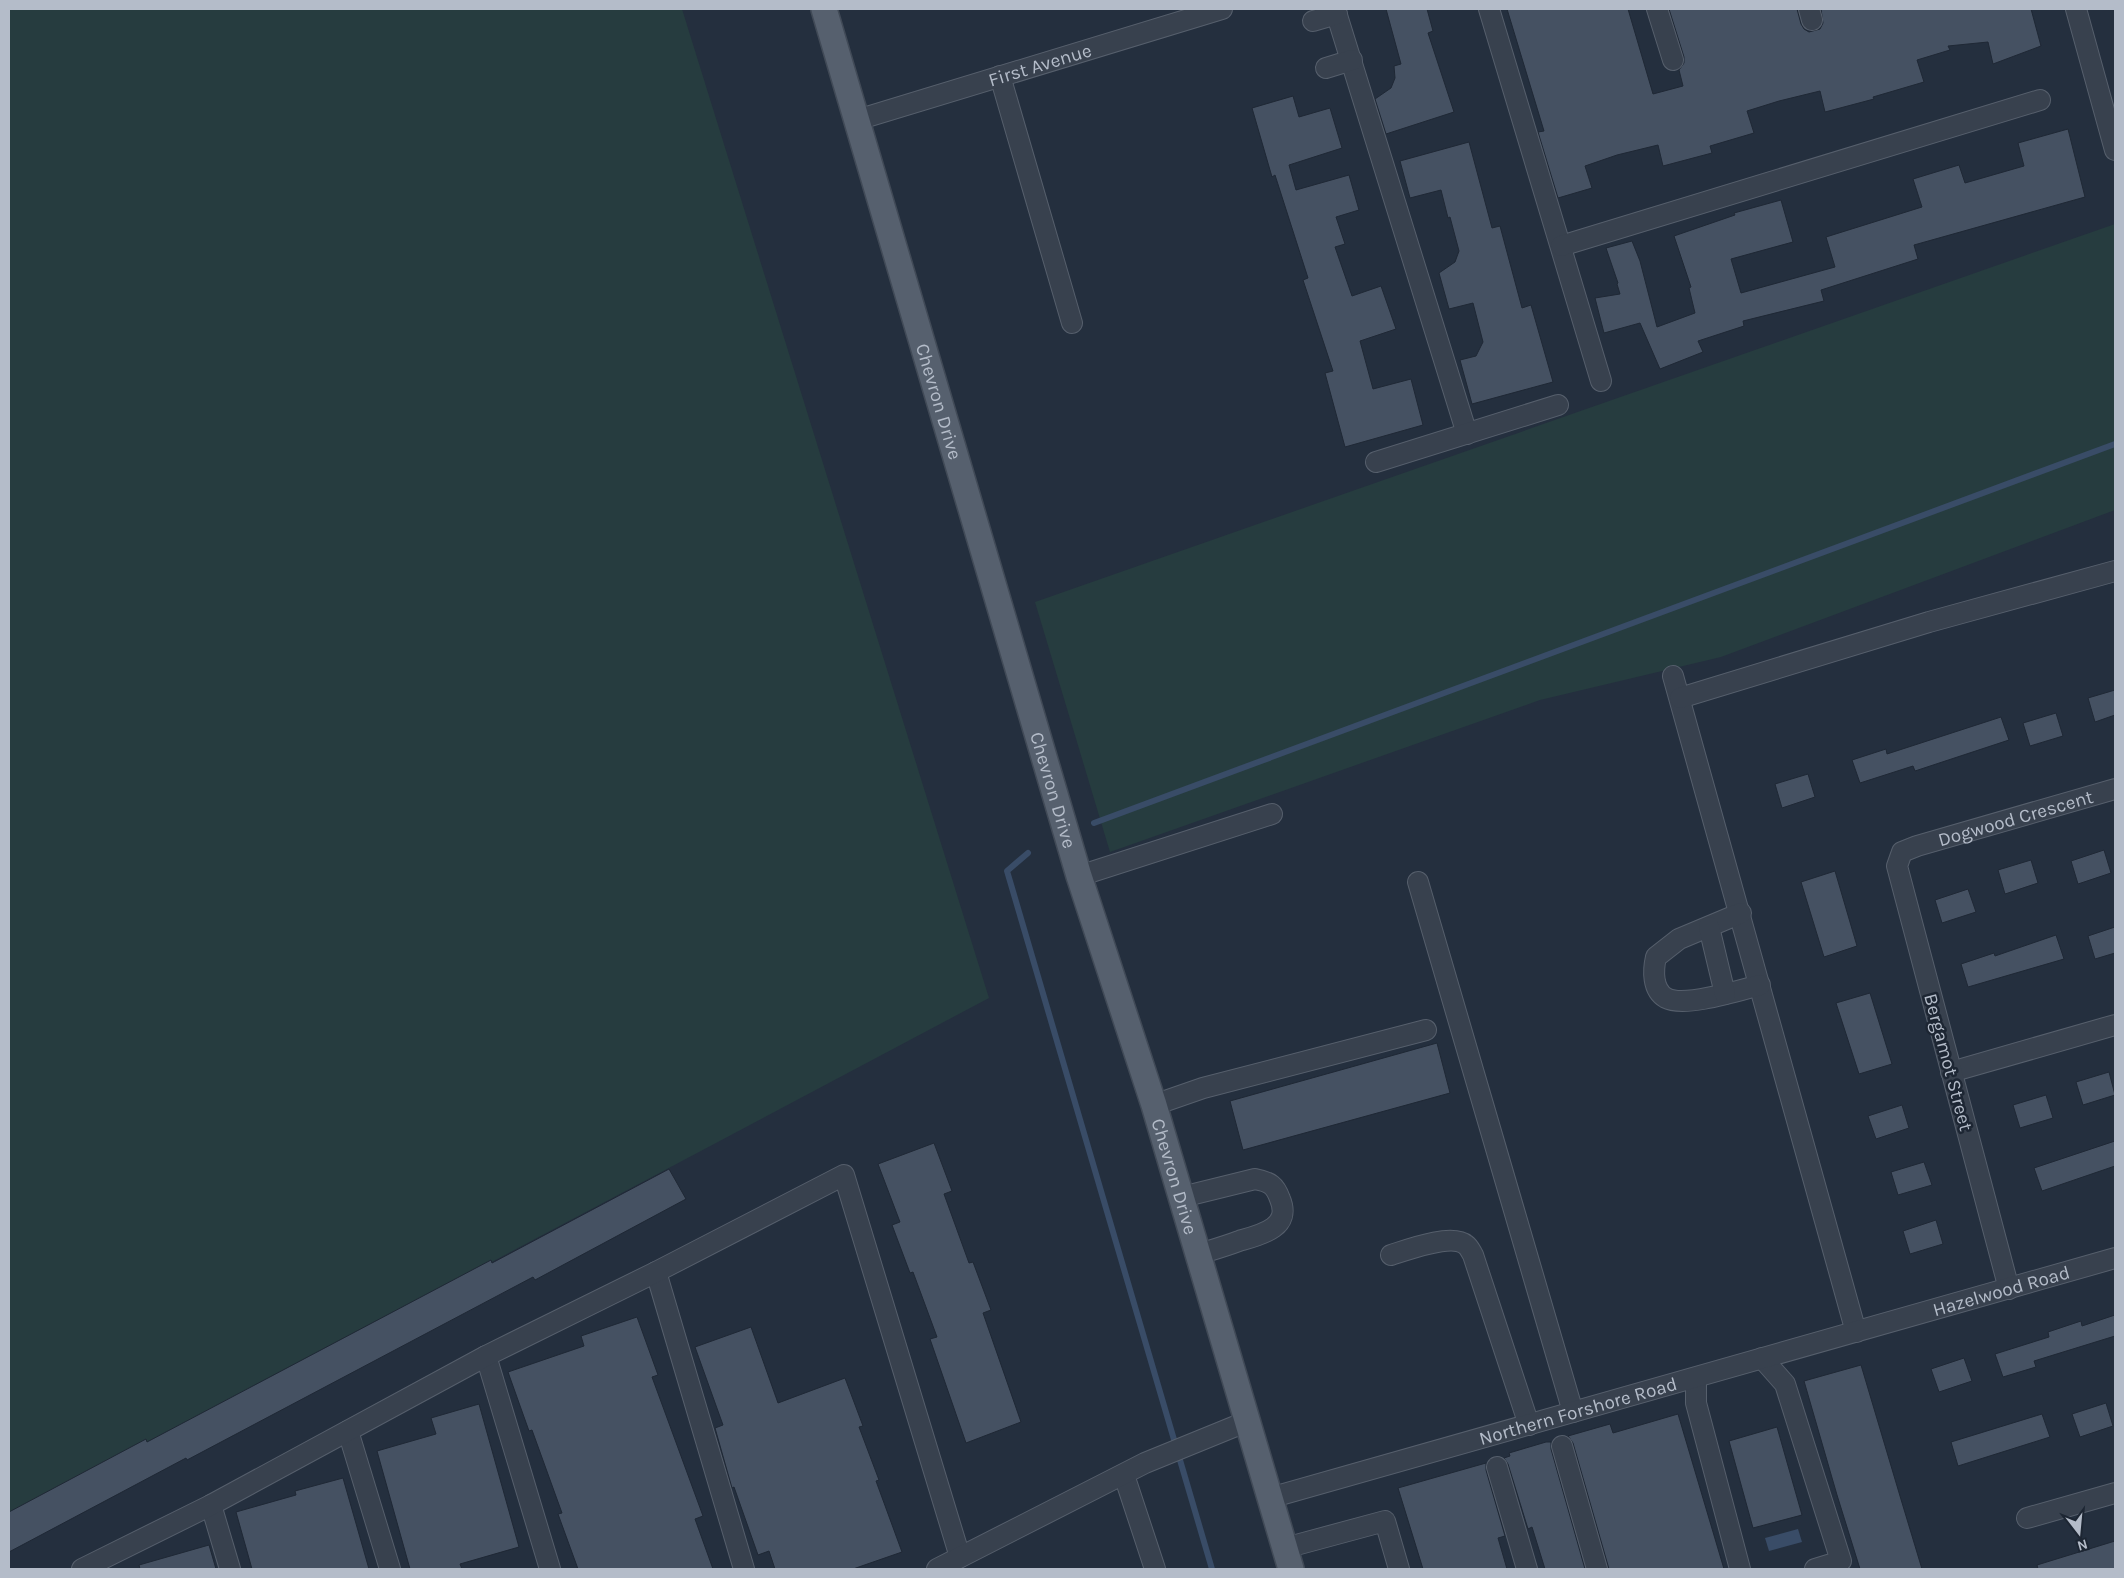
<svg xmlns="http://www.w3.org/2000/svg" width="2124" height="1578" font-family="Karla,sans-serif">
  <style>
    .green { fill: #263c3f }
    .water { fill: #394c67 }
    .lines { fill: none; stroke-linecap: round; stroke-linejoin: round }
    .stream { stroke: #394c67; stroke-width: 6 }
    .building { fill: #455162; stroke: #1f2835 }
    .minor-casing { stroke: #565f6c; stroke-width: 22 }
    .major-casing { stroke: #414a57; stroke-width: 28 }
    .minor { stroke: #38414e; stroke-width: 20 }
    .major { stroke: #56606e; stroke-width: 25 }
    .labels { text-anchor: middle; stroke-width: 5; stroke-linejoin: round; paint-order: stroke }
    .street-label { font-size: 19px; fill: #b4bcc9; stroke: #1d2633 }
  </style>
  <rect width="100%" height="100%" fill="#242f3e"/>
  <g class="green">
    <path d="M9,9H682L989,998L9,1518Z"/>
    <path d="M2115,224V510L1721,657L1540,700L1110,852L1035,602Z"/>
  </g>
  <path class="water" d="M1798,1529L1802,1542L1769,1551L1765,1538Z"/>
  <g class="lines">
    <g class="stream">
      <path d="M1094,823L2115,444"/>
      <path d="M1028,853L1007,871L1212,1569"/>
    </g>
  </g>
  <g class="building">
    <path d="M1386,9H1427L1433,31L1428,33L1454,112L1386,134L1375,99L1391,88L1395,78L1394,66L1401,64Z"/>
    <path d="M1507,9H1628L1653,94L1683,86L1679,70L1684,63V57L1669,9H1797L1801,24L1804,29L1809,32L1820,29L1823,23L1821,9H2031L2041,46L1993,64L1988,42L1948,46L1950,50L1917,60L1924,82L1873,97L1874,99L1825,112L1820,91L1779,101L1747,111L1754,133L1710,146L1712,153L1663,166L1658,145L1617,155L1585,166L1592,188L1558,198L1538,132L1544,131Z"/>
    <path d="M1293,96L1299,117L1330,108L1342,148L1289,165L1296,190L1349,175L1359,210L1336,217L1345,244L1335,247L1352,296L1381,286L1396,329L1360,341L1373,389L1411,379L1423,425L1345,447L1325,373L1333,371L1303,280L1308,278L1275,175L1272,177L1252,108Z"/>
    <path d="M2068,129L2085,197L1914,245L1918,259L1821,290L1824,301L1743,321L1744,326L1698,341L1703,352L1660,369L1640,323L1604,333L1595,298L1620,294L1617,284L1618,283L1606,248L1632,241L1640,261L1657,327L1695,313L1689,288L1691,287L1674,236L1735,215L1734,213L1781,200L1793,242L1731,259L1741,293L1835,267L1826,237L1922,207L1913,179L1959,165L1965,183L2024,166L2018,143Z"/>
    <path d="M1469,142L1492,228L1500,226L1522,308L1531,305L1553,382L1472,404L1460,360L1476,356L1483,342L1473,303L1449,309L1439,273L1455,262L1459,251L1450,217L1448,218L1441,190L1410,198L1400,161Z"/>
    <path d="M2115,690V715L2095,722L2088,698Z"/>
    <path d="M2056,713L2063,736L2030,746L2023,723Z"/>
    <path d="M2001,717L2009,740L1915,771L1913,766L1860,783L1852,760L1886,749L1887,754Z"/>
    <path d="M1808,774L1815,797L1782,808L1775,784Z"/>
    <path d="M2104,850L2111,873L2078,884L2071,861Z"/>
    <path d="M2031,860L2038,883L2005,894L1998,870Z"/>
    <path d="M1835,871L1857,946L1824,957L1801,882Z"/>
    <path d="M1968,889L1976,912L1942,923L1935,900Z"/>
    <path d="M2115,927V953L2095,959L2088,936Z"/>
    <path d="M2056,935L2064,959L1968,987L1961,964L1994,953L1995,956Z"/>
    <path d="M1870,993L1892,1064L1859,1074L1836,1003Z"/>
    <path d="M1437,1043L1450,1093L1243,1150L1230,1101Z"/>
    <path d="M2109,1072L2115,1095L2083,1105L2076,1082Z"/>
    <path d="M2046,1095L2053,1118L2020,1128L2013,1105Z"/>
    <path d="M1902,1105L1909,1128L1876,1139L1868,1116Z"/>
    <path d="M2115,1141V1166L2042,1191L2034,1168Z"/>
    <path d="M934,1143L952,1191L944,1194L969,1263L973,1262L991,1310L983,1313L1021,1422L966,1443L930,1339L937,1337L913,1272L910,1273L892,1225L900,1222L878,1164Z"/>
    <path d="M1924,1162L1932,1185L1898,1195L1891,1172Z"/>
    <path d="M669,1169L686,1199L535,1280L533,1277L187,1460L186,1458L9,1552V1512L146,1439L147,1442L491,1260L492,1263Z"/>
    <path d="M1936,1220L1943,1244L1910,1254L1903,1231Z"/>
    <path d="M2115,1315V1336L2034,1361L2036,1367L2003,1377L1995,1354L2049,1337L2048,1332L2081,1321L2082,1326Z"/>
    <path d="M637,1317L658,1375L652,1377L703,1516L695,1519L713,1569H578L558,1514L562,1513L532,1430L529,1431L508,1372L584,1346L581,1336Z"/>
    <path d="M751,1327L778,1403L845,1378L863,1426L859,1427L879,1480L876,1481L902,1552L853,1569H775L769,1551L758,1555L734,1487L732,1488L715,1428L723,1425L695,1347Z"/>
    <path d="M1964,1358L1972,1381L1939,1392L1931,1369Z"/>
    <path d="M1861,1365L1900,1496L1922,1569H1860L1837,1495L1804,1381Z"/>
    <path d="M2106,1403L2113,1426L2080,1437L2072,1414Z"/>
    <path d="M479,1404L519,1547L460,1564L462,1569H410L377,1451L436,1434L431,1418Z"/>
    <path d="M1678,1414L1724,1569H1609L1573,1443L1568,1436L1610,1424L1613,1433Z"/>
    <path d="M2042,1414L2050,1437L1958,1466L1951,1442Z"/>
    <path d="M1777,1427L1802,1515L1753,1528L1729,1441Z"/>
    <path d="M1546,1442H1551V1449L1585,1569H1545L1532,1527L1528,1529L1508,1464L1504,1458L1510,1456L1509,1453Z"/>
    <path d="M1486,1463V1470L1505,1536L1498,1538L1507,1569H1423L1398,1488Z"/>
    <path d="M343,1478L369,1569H252L236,1512L296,1495L295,1491Z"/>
    <path d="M2115,1541V1569H2038L2037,1565Z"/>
    <path d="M209,1545L216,1569H140L139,1565Z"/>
  </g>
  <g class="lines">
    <defs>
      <g id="minor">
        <path d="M1335,9L1467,434"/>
        <path d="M1489,9L1601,381"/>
        <path d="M1657,9L1673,60"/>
        <path d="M1809,9L1812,20"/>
        <path d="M2076,9L2115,150"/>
        <path d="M1313,21L1337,14"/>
        <path d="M1326,68L1352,60"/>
        <path d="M1000,76L1072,323"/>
        <path id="s1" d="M857,120L1222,9"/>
        <path d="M1561,246L2040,100"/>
        <path d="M1376,462L1558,405"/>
        <path d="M1673,676L1856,1332"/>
        <path d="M1680,698L1929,622L2115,571"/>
        <path d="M1079,876L1272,814"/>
        <path d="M1418,882L1573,1412"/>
        <path d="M1741,913L1679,939L1656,957C1653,970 1652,990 1666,998C1685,1008 1740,990 1760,985"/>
        <path d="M1709,927L1725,994"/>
        <path d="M1951,1072L2115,1025"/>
        <path d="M1154,1105L1203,1088L1426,1030"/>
        <path d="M1182,1197L1255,1179C1270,1182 1275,1185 1280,1199C1292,1228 1260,1235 1239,1241C1226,1246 1212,1250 1199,1254"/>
        <path d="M1391,1255C1407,1250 1452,1233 1466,1245C1469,1247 1471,1252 1473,1255L1529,1425"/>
        <path d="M656,1272L744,1569"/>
        <path id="s2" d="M2009,1289L1897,866L1902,852L1917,846L2115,789"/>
        <path d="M486,1356L550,1569"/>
        <path d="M1762,1358L1785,1384L1841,1561L1815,1569"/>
        <path d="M1696,1378V1403L1740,1569"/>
        <path d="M348,1431L390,1569"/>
        <path d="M1562,1446L1597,1569"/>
        <path d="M1497,1467L1527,1569"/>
        <path d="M1124,1475L1155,1569"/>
        <path id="s3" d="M1270,1498L2115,1258"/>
        <path d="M211,1505L230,1569"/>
        <path d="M2027,1518L2115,1493"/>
        <path d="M1285,1548L1385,1521L1399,1569"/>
        <path d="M82,1569L211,1505L486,1356L656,1272L844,1175L960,1557"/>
        <path d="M937,1569L1145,1463L1248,1421"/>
      </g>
      <g id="major">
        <path id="s4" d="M824,9L1079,876L1154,1105L1291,1569"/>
      </g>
    </defs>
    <use href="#minor" class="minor-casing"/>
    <use href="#major" class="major-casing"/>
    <use href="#minor" class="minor"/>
    <use href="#major" class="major"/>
  </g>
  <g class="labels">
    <g class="street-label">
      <text dy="7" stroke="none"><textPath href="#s1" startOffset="191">First Avenue</textPath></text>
      <text dy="7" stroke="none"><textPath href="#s4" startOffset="409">Chevron Drive</textPath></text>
      <text dy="7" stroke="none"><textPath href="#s4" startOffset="814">Chevron Drive</textPath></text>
      <text dy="7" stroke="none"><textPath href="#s2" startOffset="571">Dogwood Crescent</textPath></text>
      <text transform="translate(1949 1062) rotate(75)" y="7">Bergamot Street</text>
      <text dy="7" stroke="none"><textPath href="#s4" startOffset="1219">Chevron Drive</textPath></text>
      <text dy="7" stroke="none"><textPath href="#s3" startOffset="760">Hazelwood Road</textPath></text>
      <text dy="7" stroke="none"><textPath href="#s3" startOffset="320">Northern Forshore Road</textPath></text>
    </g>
  </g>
  <rect width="2124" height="1578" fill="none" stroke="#b4bcc9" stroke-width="20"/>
  <g transform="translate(2079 1533) rotate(164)" stroke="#1d2633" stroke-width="4" paint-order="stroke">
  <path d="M0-4L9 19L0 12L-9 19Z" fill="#b4bcc9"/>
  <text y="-8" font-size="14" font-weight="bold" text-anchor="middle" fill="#b4bcc9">N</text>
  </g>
</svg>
